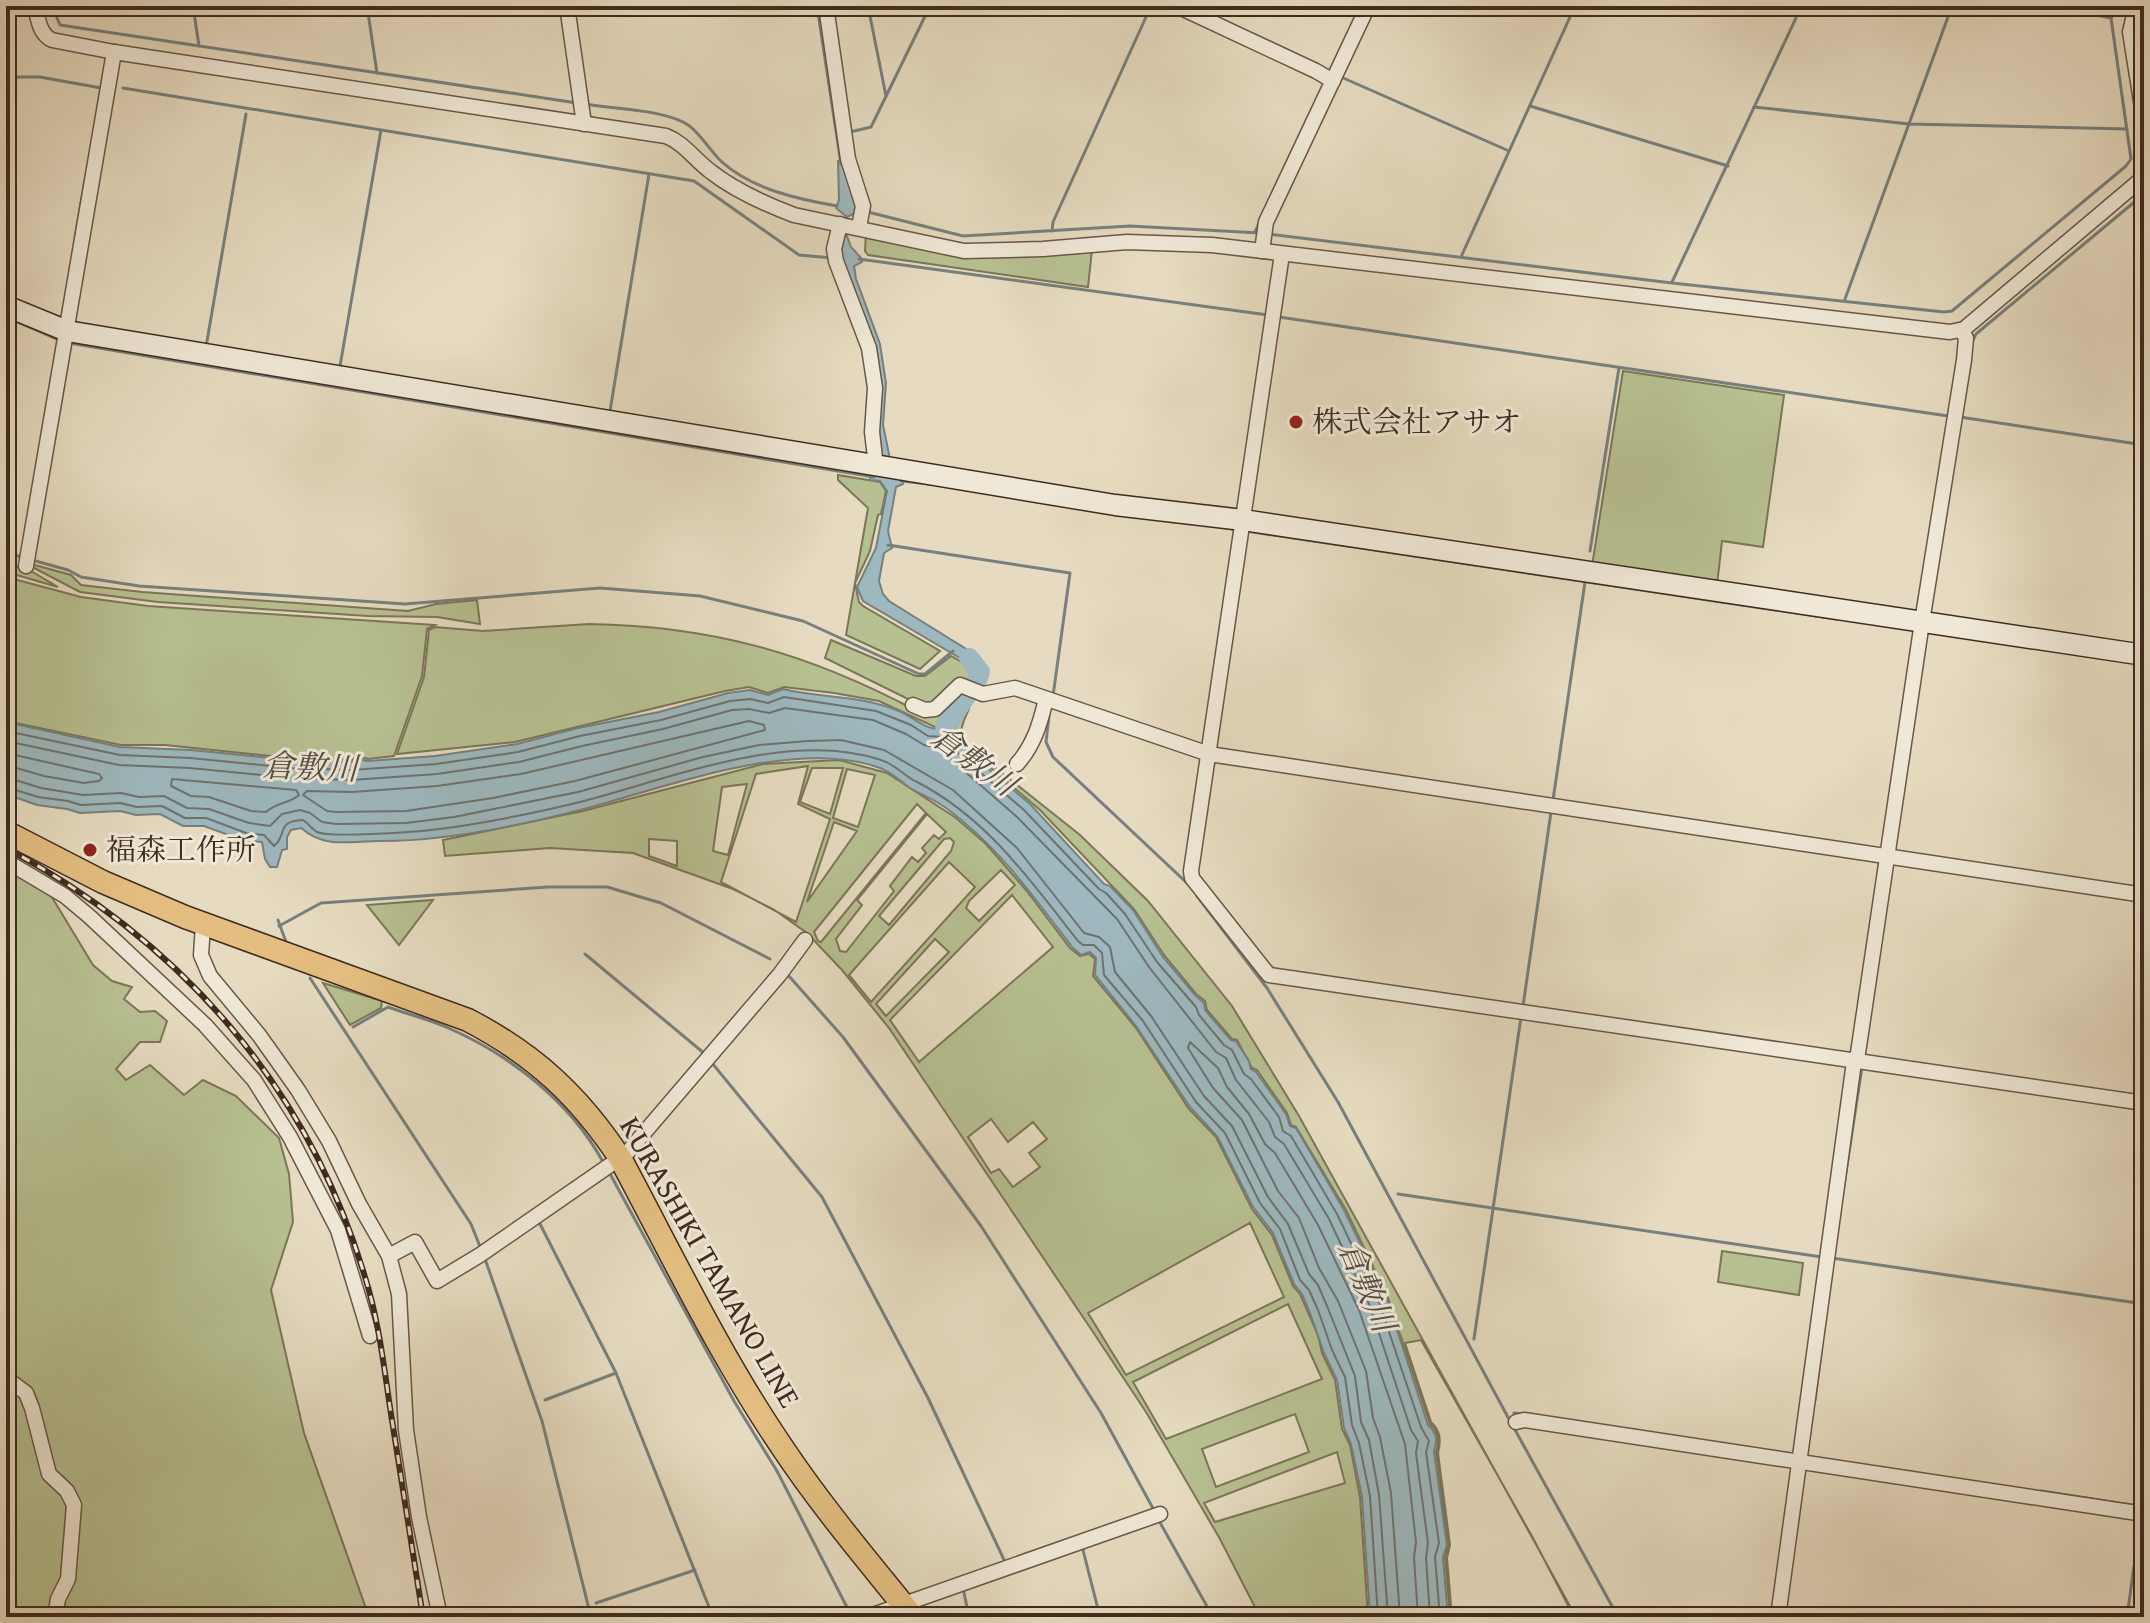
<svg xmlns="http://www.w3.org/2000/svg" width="2150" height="1623" font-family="'Gentium Book Plus','Noto Serif JP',serif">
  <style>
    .green { fill: #b7c091; stroke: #7b7658; stroke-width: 2; fill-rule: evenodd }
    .water { fill: #9db8be; stroke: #77807e; stroke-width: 2 }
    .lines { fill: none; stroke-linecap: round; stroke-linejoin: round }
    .shore { stroke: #6e726e; stroke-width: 2 }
    .stream { stroke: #77807e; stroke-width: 3 }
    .river { stroke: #9db8be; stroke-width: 20 }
    .street-casing { stroke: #695747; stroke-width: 17 }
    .secondary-casing { stroke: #3f2b1f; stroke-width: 23 }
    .primary-casing { stroke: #3f2b1f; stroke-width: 25 }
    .street { stroke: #efe8d6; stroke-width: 14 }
    .secondary { stroke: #efe8d6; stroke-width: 20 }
    .primary { stroke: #e3be80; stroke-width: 22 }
    .rail-casing { stroke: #3f2b1f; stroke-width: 6 }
    .rail { stroke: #efe8d6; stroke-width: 3; stroke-dasharray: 9; stroke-linecap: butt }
    .poi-dot { fill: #8f2418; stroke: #efe8d6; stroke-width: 3 }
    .labels { text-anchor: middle; stroke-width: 6; stroke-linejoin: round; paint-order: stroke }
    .poi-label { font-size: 30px; fill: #3f2b1f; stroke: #efe8d6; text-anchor: start }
    .street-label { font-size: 30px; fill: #3f2b1f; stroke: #efe8d6 }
    .water-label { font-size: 32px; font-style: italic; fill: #564e47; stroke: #efe8d6 }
  </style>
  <rect width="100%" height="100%" fill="#e6dbc0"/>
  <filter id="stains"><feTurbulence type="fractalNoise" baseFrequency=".0025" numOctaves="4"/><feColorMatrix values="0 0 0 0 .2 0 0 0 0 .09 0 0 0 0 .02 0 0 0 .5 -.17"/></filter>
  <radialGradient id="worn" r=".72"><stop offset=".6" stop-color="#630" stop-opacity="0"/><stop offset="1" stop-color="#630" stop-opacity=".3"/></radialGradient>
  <g class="green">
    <path d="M866,234L918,248L1092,250L1088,287L868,255L865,251Z"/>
    <path d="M1623,371L1784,395L1763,547L1722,541L1717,585L1592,566Z"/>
    <path d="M838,475L880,482L886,491L881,514L878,515L870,551L855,583L859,602L863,606L940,651L920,669L846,635L868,508L838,480Z"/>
    <path d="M31,564L71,575L81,585L142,592L408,611L436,604L477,600L480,624L437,617L368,616L158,602L80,592L34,568Z"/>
    <path d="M6,567H24L58,587L6,572Z"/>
    <path d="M6,577L81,597L148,606L435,625L427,629L422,676L394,756L368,759L358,756L352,760L289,758L165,745H121L6,721Z"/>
    <path d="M589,624C712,626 807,653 915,710L954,697L957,701L952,704L937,728L879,701L834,693L784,687L768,693L749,687L725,691L515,742L397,754L424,677L429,630L435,627L483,631Z"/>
    <path d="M831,640L916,676H925L951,656L965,664L972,677L968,684L933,706L914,702L825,658Z"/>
    <path d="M966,707L969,709C960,728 958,731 971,748L1080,835L1148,901L1232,1006L1299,1116L1576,1617H1567L1572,1613L1533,1538L1421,1340L1405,1343L1431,1422C1441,1431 1441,1441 1438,1453L1450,1545L1447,1558L1452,1617H1450L1445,1557L1448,1545L1436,1452C1440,1440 1438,1432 1430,1424L1388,1298L1346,1210L1296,1127L1291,1125L1287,1113L1257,1070L1252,1068L1237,1040L1232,1039L1207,1010L1205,1001L1196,994L1164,955L1134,909L1040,810L958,740L955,729Z"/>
    <path d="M839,760L887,773L956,818L986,844L1026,890L1070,948L1080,956L1089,954L1095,959L1093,976L1136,1028L1189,1109L1216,1137L1252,1209L1272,1235L1293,1286L1300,1294L1318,1335L1322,1353L1335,1380L1342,1429L1350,1445L1360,1497L1368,1617H1260L1220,1539L1146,1412L1093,1332L889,1028L842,970L807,933L773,909L733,889L633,853L550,848L445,856L443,840L583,811L763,764ZM808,766L798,804L830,819L796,922L721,882L756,774ZM812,768H843L830,814L800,802ZM847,769L875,775L858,827L833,818ZM747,784L728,855L713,851L722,787ZM917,804L926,813L821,942L818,941L814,932ZM927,814L946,832L939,839L934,835L922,848L926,853L918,862L912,857L890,886L894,891L846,952L840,951L836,939L862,905L857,900ZM834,822L857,831L807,902ZM950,838L954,842L951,851L889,925L879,916L944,839ZM649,839L677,841V866L649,856ZM949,862L975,887L871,1002L849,975ZM1001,870L1015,885L979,921L966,908L969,901ZM1012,895L1053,947L919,1062L890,1020ZM935,939L949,952L886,1016L876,1004ZM991,1119L1008,1142L1033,1122L1047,1139L1029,1153L1040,1167L1013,1187L999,1169L991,1173L968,1137ZM1250,1223L1284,1297L1126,1375L1088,1313ZM1288,1304L1322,1379L1166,1439L1133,1382ZM1295,1414L1309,1452L1216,1487L1202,1449ZM1337,1452L1345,1483L1215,1522L1204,1503Z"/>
    <path d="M6,868L50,894L93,965L112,981L132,987L124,999L140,1012L155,1011L167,1021L160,1042H140L116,1069L126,1080L150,1065L184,1095L203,1080L236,1096L279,1138L289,1174L293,1222L271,1290L304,1433L369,1617H6Z"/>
    <path d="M433,900L399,945L367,905Z"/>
    <path d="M323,983L382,1001L381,1008L350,1025Z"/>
    <path d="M1722,1251L1803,1263L1799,1295L1718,1282Z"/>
  </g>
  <g class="water">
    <path d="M842,160L857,204V212L847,217L836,208L839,200L838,161Z"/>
    <path d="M843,236H847L851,247L862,259V262L854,266L856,279L880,344L886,383L883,425L890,459L903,479V484L896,487L888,531L892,548L884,553L879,581L883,594L889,601L979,657L985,671L981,681L975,679L971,668L965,661L863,601L857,587L876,548L887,491L880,481L870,480L879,382L839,257Z"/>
    <path d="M783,689C824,699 858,694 899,711C911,716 925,729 938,729L953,705L958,703L964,706L953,729L954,740L1030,804L1104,884L1110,886L1133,910L1163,957L1195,995L1204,1003L1205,1010L1231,1040L1236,1041L1249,1061L1251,1069L1256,1072L1286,1114L1290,1126L1296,1128L1344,1210L1387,1299L1428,1425C1437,1433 1438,1440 1434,1451L1447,1545L1443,1557L1448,1617H1370L1362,1497L1351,1444L1344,1428L1337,1380L1324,1353L1310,1313L1302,1294L1294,1284L1273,1233L1253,1207L1217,1136L1190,1107L1136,1026L1095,975L1096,958L1090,952L1081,955L1072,947C1034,897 997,845 946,808C934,799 922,795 910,788C900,781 891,772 880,768C797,737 667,787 584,809C519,826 448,841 381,841C350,841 325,849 301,828L291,830L287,837V849L282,850L277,867H270L265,859L262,842L245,841L204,826H183L160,814L136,815L120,811L80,813L67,809L37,805L6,794V722L120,747L191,750L293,760L351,762L358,759L368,761L435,756L517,744L578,728L659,712L728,693L750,690L768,695Z"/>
  </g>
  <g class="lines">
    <g class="shore">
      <path d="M749,721L764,725L765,730L575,781L493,798L406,811L336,812L327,811L303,795L307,791L352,792L437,786L521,774Z"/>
      <path d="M6,731L120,755L190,758L292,768L351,770L436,764L518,752L580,736L661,720L730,701L750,699L768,703L784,697L876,711L911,725L928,736L944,737L949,746L1024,810L1099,889L1106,893L1125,914L1157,962L1196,1007L1199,1015L1224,1045L1232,1050L1244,1074L1251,1079L1279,1117L1283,1131L1291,1136L1337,1214L1379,1302L1421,1427L1429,1441L1426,1452L1439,1543L1435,1557L1440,1617"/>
      <path d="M6,741L119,765L190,768L291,778L351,780L437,774L519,762L582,746L663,729L732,710L749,709L769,713L785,708L873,720L906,734L924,745L938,748L1017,817L1117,919L1149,967L1216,1052L1226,1058L1236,1080L1269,1122L1275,1137L1284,1144L1329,1219L1370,1306L1411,1430L1418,1441L1416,1453L1428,1543L1426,1558L1430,1617"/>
      <path d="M6,753L99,774L102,778L99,781L84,783L44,776L6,765"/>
      <path d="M6,777L41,788L83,795L121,793L139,797L164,796L187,808L209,809L249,823L270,826L282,814L300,810L310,813L322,822L336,824L406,823L454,817L578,792L703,757L759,745L808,741L841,740L884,750L953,790L1017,848L1084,933L1099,937L1110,947L1115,972L1151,1016L1204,1096L1232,1126L1268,1197L1288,1224L1309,1274L1318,1285L1327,1306L1355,1376L1361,1422L1369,1440L1379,1495L1388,1617"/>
      <path d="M172,779L296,790L299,795C291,803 277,802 266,812L251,811L209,797L191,796L171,786Z"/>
      <path d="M6,787L38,797L68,801L81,805L120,803L137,807L162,806L185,818H206L246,833L264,835L274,846C288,835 275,821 303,820C308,823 312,829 317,832C330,838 413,832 431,830C481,824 531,814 580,802C670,779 789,729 881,760C895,764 904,776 917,782C987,818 1030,880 1078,941L1083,945H1094L1102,953L1104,975L1143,1021L1196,1102L1225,1133L1260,1203L1280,1229L1300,1280L1309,1290L1318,1310L1332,1350L1345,1377L1352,1425L1359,1443L1370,1496L1378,1617"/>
      <path d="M1400,1617L1391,1493L1380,1437L1373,1418L1366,1371L1338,1301L1319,1268L1299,1218L1278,1191L1242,1120L1213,1088L1188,1048L1190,1042L1218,1068L1227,1087L1249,1114L1265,1144L1275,1153L1318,1225L1359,1310L1405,1444L1416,1542L1414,1558L1418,1617"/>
    </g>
    <g class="stream">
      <path d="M52,6L60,25L577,103"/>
      <path d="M193,6L199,46"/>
      <path d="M367,6L377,73"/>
      <path d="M817,6L841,164"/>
      <path d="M868,6L886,96"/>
      <path d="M1672,6C1704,21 1761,13 1795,6"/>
      <path d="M2053,6L2111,18"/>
      <path d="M1801,7V6"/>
      <path d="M2144,23L2142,30L2144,43"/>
      <path d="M16,77H40L101,88"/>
      <path d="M1341,77L1509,151"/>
      <path d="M123,88L694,181L799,255L832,258"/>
      <path d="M585,104C614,109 656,109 683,122C698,129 709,150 722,162C752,189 797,199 837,206"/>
      <path d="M1530,106L1728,166"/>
      <path d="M1754,107L1909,124L2127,129"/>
      <path d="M850,132L871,127L930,6"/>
      <path d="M868,212L963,236L1130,226L1260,233"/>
      <path d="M1052,231L1053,222L1151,6"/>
      <path d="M1255,232L1261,219"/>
      <path d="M1268,234L1672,283L1944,312L1952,311L2126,166L2131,159L2111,18L2118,6"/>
      <path d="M75,238L86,175"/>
      <path d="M1461,257L1575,6"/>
      <path d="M859,259L1268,315"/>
      <path d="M1672,282L1796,18"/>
      <path d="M1845,299L1952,6"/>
      <path d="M6,317L61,341"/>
      <path d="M1279,317L1948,416"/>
      <path d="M1972,342L1976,334L2144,194"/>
      <path d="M69,343L874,477"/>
      <path d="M206,347L246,114"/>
      <path d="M340,366L381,130"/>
      <path d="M610,411L649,174"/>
      <path d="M1960,417L2144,445"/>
      <path d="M901,481L930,484"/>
      <path d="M1222,527L1238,530"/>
      <path d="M1246,531L1836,619"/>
      <path d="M888,545L1070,573L1053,696"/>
      <path d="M1590,551L1619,368"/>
      <path d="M6,552L21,557"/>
      <path d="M32,560L68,570L81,577L139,586L405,604L600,588L700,596L803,621L919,674H925L953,651"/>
      <path d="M1049,716L1046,742L1053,757L1188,884"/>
      <path d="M1553,800L1585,582"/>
      <path d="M1197,896L1267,988L1338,1102L1510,1421"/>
      <path d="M278,920L286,942"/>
      <path d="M279,926L321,903L548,887H607L661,903L770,959"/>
      <path d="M585,954L705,1054"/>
      <path d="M788,975L843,1037L981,1226L1101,1413L1155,1512"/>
      <path d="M310,978L471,1224L481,1249"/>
      <path d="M1523,1006L1551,812"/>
      <path d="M353,1027L388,1007C407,1014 428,1019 446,1027C509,1054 570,1101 603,1162"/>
      <path d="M712,1063L822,1197L928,1398L1006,1564"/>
      <path d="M609,1172L734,1401L777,1471L852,1617"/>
      <path d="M1398,1194L1822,1257"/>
      <path d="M1842,1198L1862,1067"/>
      <path d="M539,1222L616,1373L713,1617"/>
      <path d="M1832,1258L2144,1304"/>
      <path d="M485,1259L542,1421L591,1617"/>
      <path d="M1474,1339L1521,1017"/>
      <path d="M545,1400L616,1373"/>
      <path d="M1815,1400L1821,1352"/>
      <path d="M1514,1413L1523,1414"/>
      <path d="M1514,1428L1618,1617"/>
      <path d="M2041,1491L2144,1507"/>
      <path d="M1158,1519L1213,1617"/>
      <path d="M1083,1550L1100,1617"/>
      <path d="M963,1588L969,1617"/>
      <path d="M596,1603L695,1570"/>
      <path d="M2127,1617L2134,1566"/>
    </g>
    <path class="river" d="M945,727L977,680L980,672L969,658"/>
    <defs>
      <g id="street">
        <path d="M35,6C38,18 39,34 52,40L114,52L666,136C684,143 695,160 710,171C735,191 765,204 794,215L964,251L1043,249L1127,242L1212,245L1950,332L1964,329L2144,177"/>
        <path d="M567,6L584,124"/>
        <path d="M826,6L848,159L863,206L859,227"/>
        <path d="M1177,6L1316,71L1333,81"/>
        <path d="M2144,8L2133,19L2130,32L2144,120"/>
        <path d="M840,224L834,249L836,261L869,348L875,388L872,432L876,466"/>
        <path d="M1262,251L1266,222L1368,6"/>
        <path d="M1282,254L1191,871L1192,878L1264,969L1269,975L1297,979L2144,1103"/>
        <path d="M26,566L114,52"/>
        <path d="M913,705L925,710L935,709L960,685L983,694L1015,688L1209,754L2144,895"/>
        <path d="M1017,764C1034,745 1040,724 1046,699"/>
        <path d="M6,861L65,896L90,917L205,1025L254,1080L290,1137L338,1230L370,1336"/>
        <path d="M203,925L201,955L210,976L259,1035L298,1090L329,1141L359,1204L389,1256L399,1294L406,1430L419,1517L440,1617"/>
        <path d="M389,1256L415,1242L437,1281L480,1255L626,1154L780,974L805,940"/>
        <path d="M6,1378L26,1393L32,1408L49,1474L67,1491L74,1505L68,1579L58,1599L55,1617"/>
        <path d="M1516,1422L1524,1420L2144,1514"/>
        <path d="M867,1617L1160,1514"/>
        <path d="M1778,1617L1854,1062L1858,1053L1922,622L1964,360L1966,338L1962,331"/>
      </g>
      <path id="secondary" d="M6,306L67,331L1115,505L1243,520L2144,655"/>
      <path id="primary" d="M6,832L103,882L185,917L468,1020C535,1055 579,1096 620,1158C672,1255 720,1356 782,1447C822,1507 868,1561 913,1617"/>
    </defs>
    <use href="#street" class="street-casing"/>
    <use href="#secondary" class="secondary-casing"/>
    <use href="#primary" class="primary-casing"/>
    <use href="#street" class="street"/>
    <use href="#secondary" class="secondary"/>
    <use href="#primary" class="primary"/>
    <defs>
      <path id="rail" d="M6,848C180,941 308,1086 365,1277C379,1321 384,1368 391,1414C402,1481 412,1549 423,1617"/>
    </defs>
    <use href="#rail" class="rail-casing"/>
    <use href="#rail" class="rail"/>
  </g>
  <g class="poi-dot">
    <circle cx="1296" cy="422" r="8"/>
    <circle cx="90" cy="850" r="8"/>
  </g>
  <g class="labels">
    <g class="poi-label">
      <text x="1312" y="432">株式会社アサオ</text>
      <text x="106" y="860">福森工作所</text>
    </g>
    <g class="street-label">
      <text transform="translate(710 1262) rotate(60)" y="10">KURASHIKI TAMANO LINE</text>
    </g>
    <g class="water-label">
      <text transform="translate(974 760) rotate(36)" y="11">倉敷川</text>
      <text transform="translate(310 767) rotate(2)" y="11">倉敷川</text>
      <text transform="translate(1367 1286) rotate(67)" y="11">倉敷川</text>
    </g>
  </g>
  <rect width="2150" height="1623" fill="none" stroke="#e6dbc0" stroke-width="32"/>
  <rect x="8" y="8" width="2134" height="1607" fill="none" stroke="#3f2b1f" stroke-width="4"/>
  <rect x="16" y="16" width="2118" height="1591" fill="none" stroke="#3f2b1f" stroke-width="2"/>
  <rect width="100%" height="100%" filter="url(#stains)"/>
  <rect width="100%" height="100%" fill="url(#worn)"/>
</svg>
